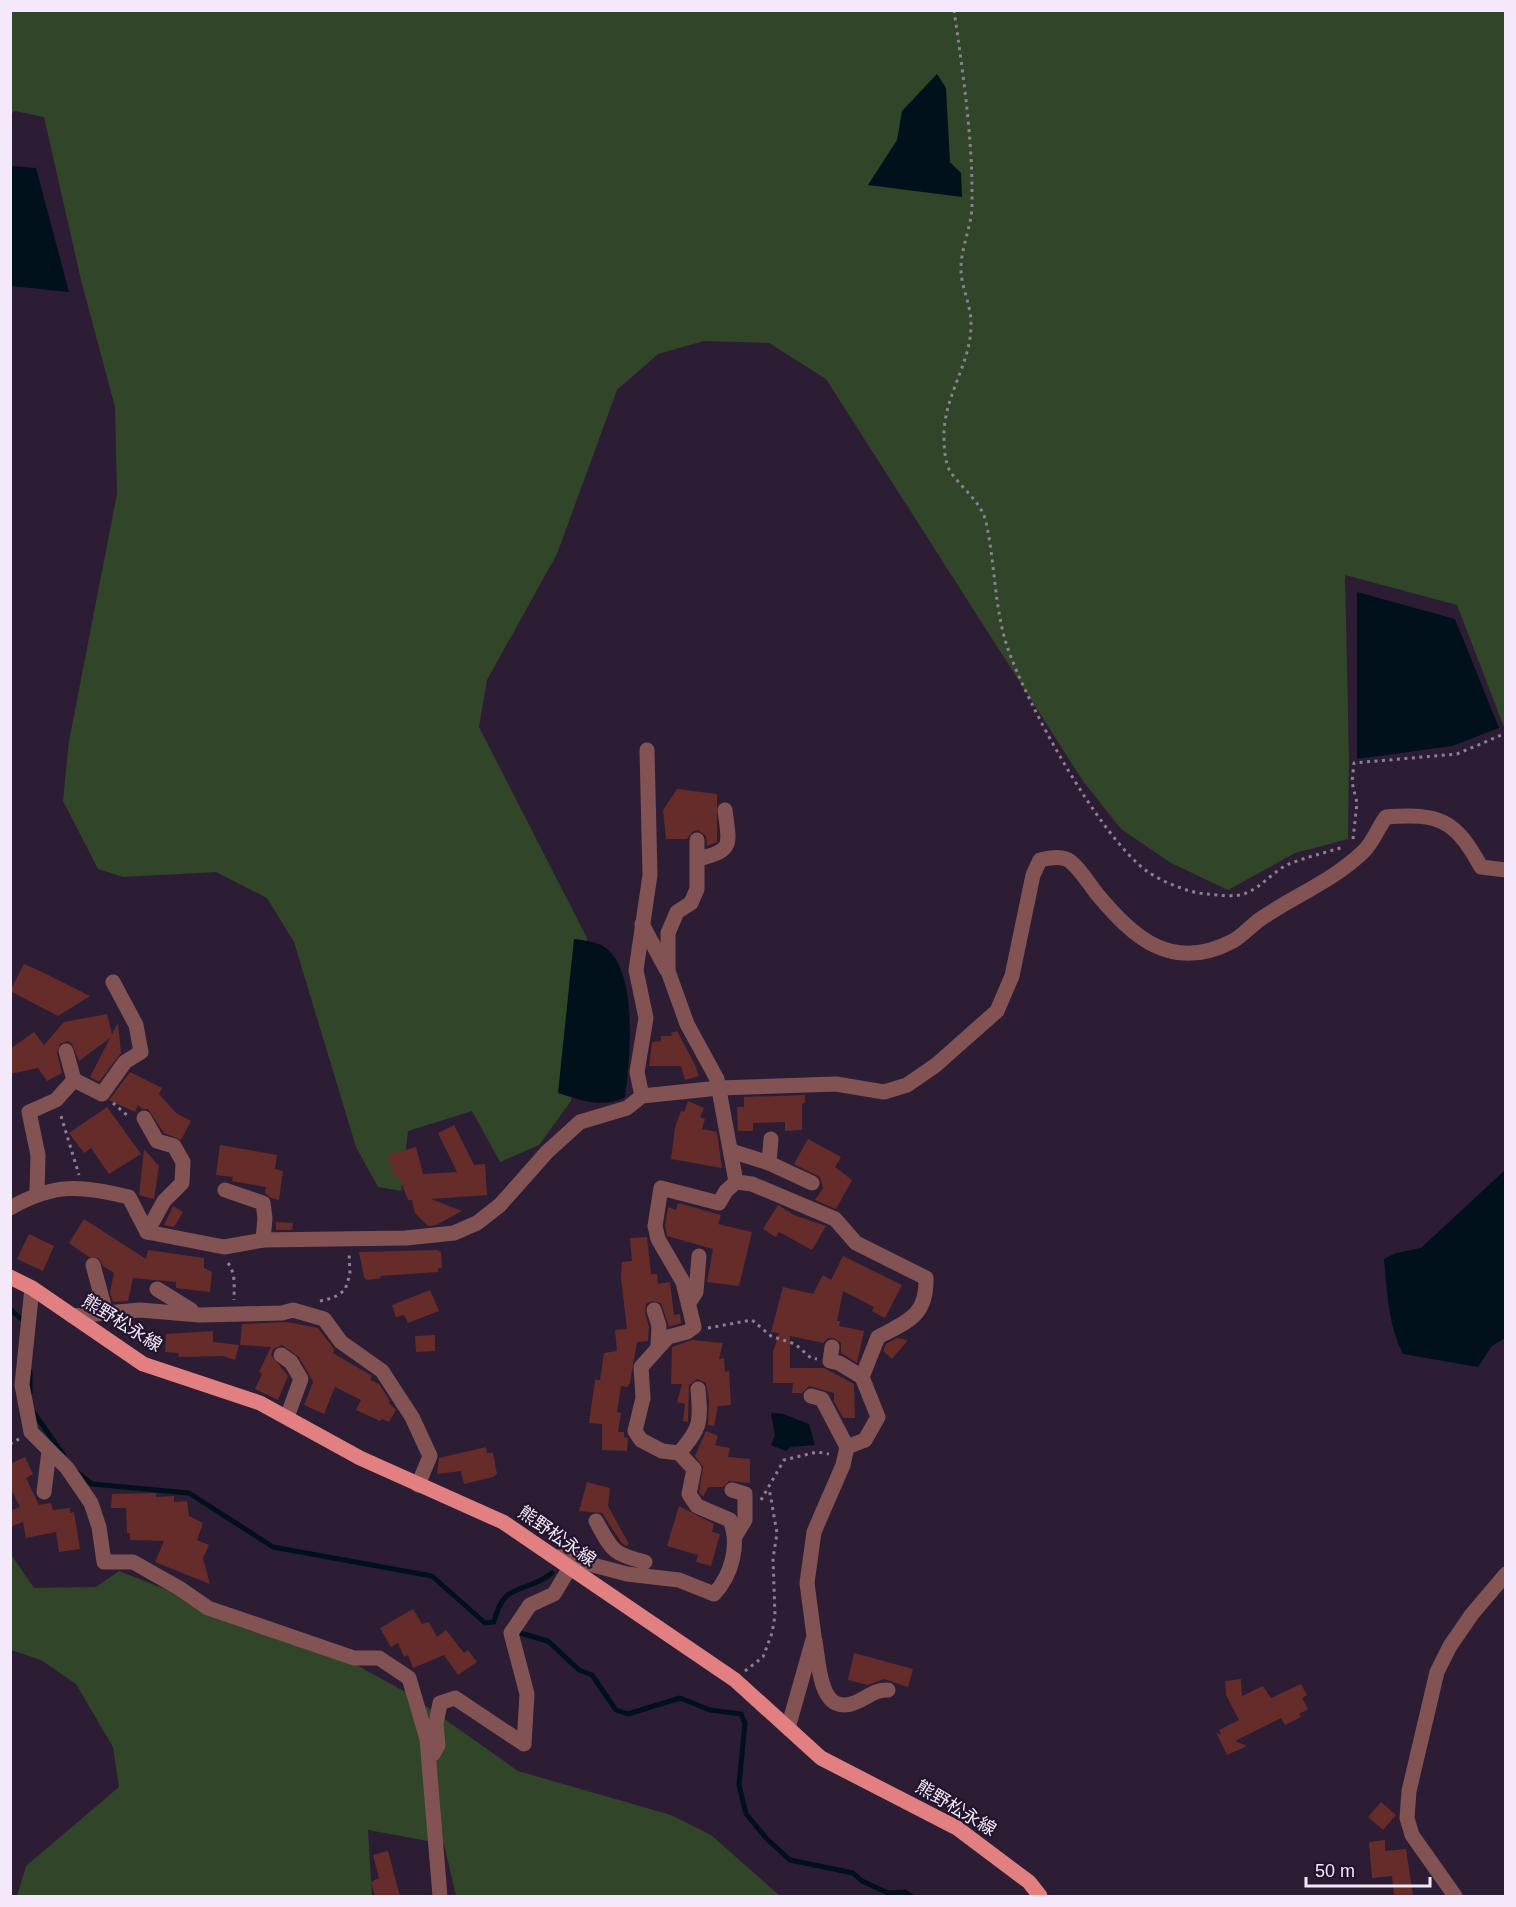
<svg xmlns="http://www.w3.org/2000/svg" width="1516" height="1907" font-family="Arial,'Noto Sans JP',sans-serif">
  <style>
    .green { fill: #314529 }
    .water { fill: #01111b }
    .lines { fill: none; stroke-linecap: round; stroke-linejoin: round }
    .stream { stroke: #01111b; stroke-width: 5 }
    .building { fill: #652c2a }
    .path { stroke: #8c7f94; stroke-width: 3; stroke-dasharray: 3 4.5; stroke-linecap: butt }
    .minor { stroke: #835353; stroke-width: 15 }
    .major { stroke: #e27f81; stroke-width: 15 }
    .labels { text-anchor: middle; stroke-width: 4.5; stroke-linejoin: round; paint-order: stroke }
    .street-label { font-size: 18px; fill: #f3e9fa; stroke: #22142b }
  </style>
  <rect width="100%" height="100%" fill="#2c1d35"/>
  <g class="green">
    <path d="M10,11H1505L1504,727L1457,605L1345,575L1349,760L1348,839L1295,853L1228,890L1171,863L1121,829L1083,781L826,379L769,343L704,341L658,354L617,390L557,554L487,680L479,727L587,938L571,1101L539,1145L500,1162L472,1111L408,1131L401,1191L378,1187L356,1147L294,942L267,898L216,872L123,877L98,869L63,801L69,741L117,494L115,407L81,280L44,117L15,111L11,114Z"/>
    <path d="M10,1553L34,1588L96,1587L119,1571L353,1663L409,1694L518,1771L671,1815L711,1835L780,1896H456L444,1844L368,1830L372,1896H17L26,1866L119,1787L113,1747L76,1684L41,1660L11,1650Z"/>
  </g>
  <g class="water">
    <path d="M937,74L946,88L950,162L961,173L962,197L868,185L897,140L902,111Z"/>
    <path d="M11,166L36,168L69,292L11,286Z"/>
    <path d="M1357,592L1455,619L1499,728L1452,746L1357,759Z"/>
    <path d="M574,939C588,941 603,942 612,954C637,984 630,1060 625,1097C602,1109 581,1100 558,1093Z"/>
    <path d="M1505,1170V1338L1492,1346L1478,1367L1403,1354C1388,1325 1387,1291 1384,1259L1396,1253L1421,1248Z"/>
    <path d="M771,1413L783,1414L809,1424L815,1445L790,1447L786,1451L771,1445L775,1435Z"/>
  </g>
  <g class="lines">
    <g class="stream">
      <path d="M10,1309L20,1318"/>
      <path d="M30,1393V1372"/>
      <path d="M34,1413L63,1454"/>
      <path d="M78,1473L92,1484L189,1493L273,1547L432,1576L485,1623L494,1622C504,1580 524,1595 552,1573"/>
      <path d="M520,1633L548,1641L579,1670L592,1675L616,1710L628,1714L680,1698L710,1710L741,1714L745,1723L739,1785L746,1814L767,1839L790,1860L853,1873L862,1881L888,1893L905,1892L911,1896"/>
    </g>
  </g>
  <g class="building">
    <path d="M677,789L717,794V842L707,846L706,836L698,830L692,832L687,839H666L663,810Z"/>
    <path d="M24,964L44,973L90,996L58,1016L10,991Z"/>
    <path d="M107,1014L112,1034L118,1023L121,1053L99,1082L90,1077L110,1038L79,1061L72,1044L68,1041L60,1044L57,1053L62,1073L47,1081L38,1068L10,1074V1049L34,1032L44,1045L64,1022Z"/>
    <path d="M677,1031L695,1065L699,1076L685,1080L681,1066H649L652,1042L661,1041V1036H672L671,1033Z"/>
    <path d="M130,1072L162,1088L159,1094L176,1113L191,1121L181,1140L164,1133L148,1109H142L138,1105L135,1112L109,1100Z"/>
    <path d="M805,1095V1102L802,1104V1130L785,1131V1122L753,1123V1131H738L737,1107H744V1097Z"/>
    <path d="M688,1101L704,1108L700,1117L705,1119L702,1129L717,1132L722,1168L671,1159L675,1128L681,1111L684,1112Z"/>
    <path d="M107,1107L141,1154L109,1174L91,1148L84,1153L69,1133Z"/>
    <path d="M454,1125L474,1165L485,1164L487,1195L431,1199L462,1211L436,1225L428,1226L415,1213L412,1200H408L399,1176L394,1177L388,1155L416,1147L423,1174L457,1172L438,1133Z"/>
    <path d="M808,1139L841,1157L835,1167L852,1180L836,1209L815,1200L823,1188L820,1177L794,1164Z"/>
    <path d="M220,1145L277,1155L275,1169L283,1171L279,1200L271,1198L265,1193L266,1187L232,1181L233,1177L216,1175Z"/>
    <path d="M144,1149L159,1166L154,1199L139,1195Z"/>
    <path d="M678,1203L721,1215L718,1224L752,1232L739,1286L707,1282L713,1249L667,1236L665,1226L668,1207L676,1210Z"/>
    <path d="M778,1205L794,1215L826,1226L812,1250L779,1232L776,1237L763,1229Z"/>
    <path d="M173,1206L183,1212L174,1227L164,1225Z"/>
    <path d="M84,1219L146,1259L148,1250L204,1258V1268L212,1272L210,1292L176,1288V1282L133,1278L128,1301L113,1302L110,1292L114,1273L103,1266L99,1258L89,1257L69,1243Z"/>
    <path d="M276,1222L293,1223L292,1230H276Z"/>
    <path d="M29,1234L54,1246L43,1271L17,1259Z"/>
    <path d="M647,1237L651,1274H657L658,1284L670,1282L674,1315L680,1314L681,1323L669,1327L661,1303L652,1301L646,1304L645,1312L649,1327L648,1341L637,1342L630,1383L627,1387L621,1386L617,1412L621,1413L618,1432H624V1437L628,1438L627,1451L602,1450V1424L589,1423L595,1380H600L604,1353L617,1351L615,1330L627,1329L621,1278L622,1262L632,1261L630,1238Z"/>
    <path d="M437,1250L441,1252L442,1268H438V1272L380,1276L381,1278L367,1280L364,1277L359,1252Z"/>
    <path d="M843,1256L902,1285L885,1318L872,1311L874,1307L843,1291L837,1321H840L839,1326L864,1331L857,1363L841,1353V1343L834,1338H828L823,1343L790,1336V1368H824L854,1384L855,1418H843L834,1401V1393L809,1386L802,1393H792L793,1383H773V1352L779,1333L771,1332L783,1287L813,1294L823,1275L831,1280Z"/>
    <path d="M430,1290L439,1311L408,1323L404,1315L396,1317L392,1305Z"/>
    <path d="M287,1322L318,1328L334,1349L333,1353L372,1376L370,1380L379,1384L390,1401L389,1403L396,1410L389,1422L382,1419L380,1421L356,1410L361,1400L335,1387L324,1414L304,1405L313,1382L299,1357L282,1345L273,1349L271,1355L288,1376L278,1400L255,1389L262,1374L259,1372L271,1347L240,1345L242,1324Z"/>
    <path d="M213,1331V1342L239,1345L235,1360L223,1356L179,1357L178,1353L165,1352L166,1334Z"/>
    <path d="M435,1335V1351L416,1352L415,1336Z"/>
    <path d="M897,1338L908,1340L892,1359L883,1351L886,1344Z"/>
    <path d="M692,1340L723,1343L719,1359L724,1358L725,1372L729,1371L731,1405L718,1406L714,1426L708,1425L709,1400L706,1383L697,1379L689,1385L688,1422L683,1421L685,1404L677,1402L682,1384H671L672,1347Z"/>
    <path d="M706,1431L718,1436L715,1445L730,1448L728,1457L750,1459V1483L729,1481L723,1487H708L703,1497L699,1492L703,1467L695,1456Z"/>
    <path d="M486,1447L487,1453H493L497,1474L493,1477L464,1484L461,1471L437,1474L439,1458Z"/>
    <path d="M25,1457L33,1474L26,1478L39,1505L51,1503L53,1510L70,1508V1513L74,1512L80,1549L59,1552L56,1532L26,1538L23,1522L10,1527V1511L20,1507L10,1487V1464Z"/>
    <path d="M587,1482L610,1488L608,1506L629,1544L626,1546L621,1542L602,1513L579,1511Z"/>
    <path d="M156,1493V1497L174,1496V1502L187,1501L189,1516L203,1523L197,1540L209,1545L203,1558L210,1584L155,1562L164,1541L130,1540V1533H127L126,1508H111L112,1494Z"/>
    <path d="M679,1506L714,1524L712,1532L720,1534L711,1566L696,1562L698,1555L667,1546Z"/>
    <path d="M413,1609L422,1624L429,1622L437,1637L446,1630L464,1653L468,1650L477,1662L458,1675L444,1655L413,1668L408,1655L404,1657L398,1643L391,1647L380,1628Z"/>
    <path d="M854,1653L913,1669L908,1687L884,1679L868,1685L848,1680Z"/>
    <path d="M1241,1679L1242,1696L1263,1686L1271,1698L1301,1684L1307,1695L1302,1698L1308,1709L1299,1714L1301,1717L1285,1725L1281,1718L1235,1741L1247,1746L1227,1755L1216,1732L1221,1735L1219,1730L1239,1720L1226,1695L1225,1681Z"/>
    <path d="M1381,1802L1396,1815L1383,1830L1368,1817Z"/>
    <path d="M1385,1840V1851L1406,1849L1413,1896H1394L1392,1876L1372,1878L1369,1842Z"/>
    <path d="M388,1851L400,1896H375L371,1882L379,1878L373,1855Z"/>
  </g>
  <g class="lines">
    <g class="path">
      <path d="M954,10C963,74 973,139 972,204C972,227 960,249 961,271C962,290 972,307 971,327C970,365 943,398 944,437C944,447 945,463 950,471C961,488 981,501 986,522C995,562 994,606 1007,646C1026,703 1100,838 1148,872C1163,882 1189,893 1207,894C1217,895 1237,898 1246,893C1262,887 1273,871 1289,864C1306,857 1325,853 1343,847"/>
      <path d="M1353,839L1357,803L1352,782L1354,763L1457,754L1506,733"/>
      <path d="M113,1103L128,1116"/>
      <path d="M61,1116L79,1175"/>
      <path d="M228,1263C236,1274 234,1287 234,1300"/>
      <path d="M320,1301L333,1298L345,1290L350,1274L349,1253"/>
      <path d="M708,1328L752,1320L771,1336L795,1344L811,1358L817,1359"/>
      <path d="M10,1444L19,1439"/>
      <path d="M761,1500L784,1460L817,1452L829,1454"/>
      <path d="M745,1671L763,1657L772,1633L775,1616L773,1559L777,1533L769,1488"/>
    </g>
    <g class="minor">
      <path d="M697,840V889L691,903L677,912L668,933V971L687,1024L717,1079L736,1182L752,1184L835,1219L856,1243L926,1278C927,1316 908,1321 878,1337L862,1377L878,1417L865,1440L847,1447L843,1465L814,1532L807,1583L814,1636L788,1728"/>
      <path d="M698,859C735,850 729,844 725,810"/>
      <path d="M642,924L666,969"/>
      <path d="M74,1080L102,1094L125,1062L141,1052L136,1025L113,982"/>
      <path d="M642,1096L637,1072L646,1018L636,970L650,875L647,750"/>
      <path d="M144,1118L157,1141L174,1146L183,1162L182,1183L164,1201L147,1232"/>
      <path d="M731,1151L769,1163L812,1183"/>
      <path d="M769,1163L771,1139"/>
      <path d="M225,1190L263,1203L265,1218L263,1240"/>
      <path d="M37,1192L38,1155L29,1112L56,1100L74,1080L66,1051"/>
      <path d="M10,1208C56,1182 80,1186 129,1197L147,1232L224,1247L263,1240L406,1238L454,1233L477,1223L500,1205L547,1152L580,1122L627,1108L642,1096L719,1088L836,1084L884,1092L907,1085L936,1065L997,1011L1012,976L1033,875L1040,860C1050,858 1062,855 1071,862C1081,870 1089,884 1097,894C1134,938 1172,973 1233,941C1245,934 1253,923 1265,916C1298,894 1334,880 1364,851C1373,842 1378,828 1386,817C1439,813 1455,819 1481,867L1506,870"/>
      <path d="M93,1265L106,1313"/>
      <path d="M32,1288L22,1385L31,1432L67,1468L91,1503L99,1527L104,1562H133L179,1588L208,1608L354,1658H379L409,1678L427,1739L440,1896"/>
      <path d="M157,1289L191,1310"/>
      <path d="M690,1301L696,1292L699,1256"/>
      <path d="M654,1310L659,1326L658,1345"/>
      <path d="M73,1316L140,1310L199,1315L282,1313L293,1310L324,1319L341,1342L382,1371L412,1417L430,1456L418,1485"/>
      <path d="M832,1347L830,1361L839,1363L862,1377"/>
      <path d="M281,1355L291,1362L301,1379L287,1417"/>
      <path d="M811,1396L822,1399L847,1447"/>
      <path d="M679,1453C701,1428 701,1422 698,1389"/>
      <path d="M732,1490L745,1494V1520L736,1535"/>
      <path d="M44,1492L49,1451"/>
      <path d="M596,1521C612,1550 612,1554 645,1562"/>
      <path d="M556,1557L577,1556L593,1565L627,1574L679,1580L714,1594C732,1575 740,1544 730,1520L697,1506L689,1494L694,1469L679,1453L662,1451L641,1440L635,1431L643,1398L641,1367L668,1337L687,1332L694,1327L683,1282L658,1239L655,1226L661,1188L719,1203L726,1191L736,1182"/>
      <path d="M815,1641C819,1663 819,1716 854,1703C869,1698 871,1690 888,1690"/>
      <path d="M433,1754L438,1745L436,1724L440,1703L455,1698L524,1744L527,1694L511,1633L530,1605L554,1594L569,1569"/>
      <path d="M1455,1896L1412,1835L1407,1818L1409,1791L1437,1672L1450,1646L1472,1614L1506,1574"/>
    </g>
    <path class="major" d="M10,1277L32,1288L143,1364L260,1403L360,1458L503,1522L735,1680L821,1758L957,1828L1029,1882L1040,1896"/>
  </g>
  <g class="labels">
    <g class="street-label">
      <text transform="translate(122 1323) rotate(32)" y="6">熊野松永線</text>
      <text transform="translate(557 1536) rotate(35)" y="6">熊野松永線</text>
      <text transform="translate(956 1808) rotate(31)" y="6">熊野松永線</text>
    </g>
  </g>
  <rect width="1516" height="1907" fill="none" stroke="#f3e9fa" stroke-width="24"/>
  <path d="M1306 1877v9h124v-9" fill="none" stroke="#f3e9fa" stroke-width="3"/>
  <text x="1315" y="1877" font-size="18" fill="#f3e9fa" stroke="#22142b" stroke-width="4.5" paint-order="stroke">50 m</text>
</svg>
